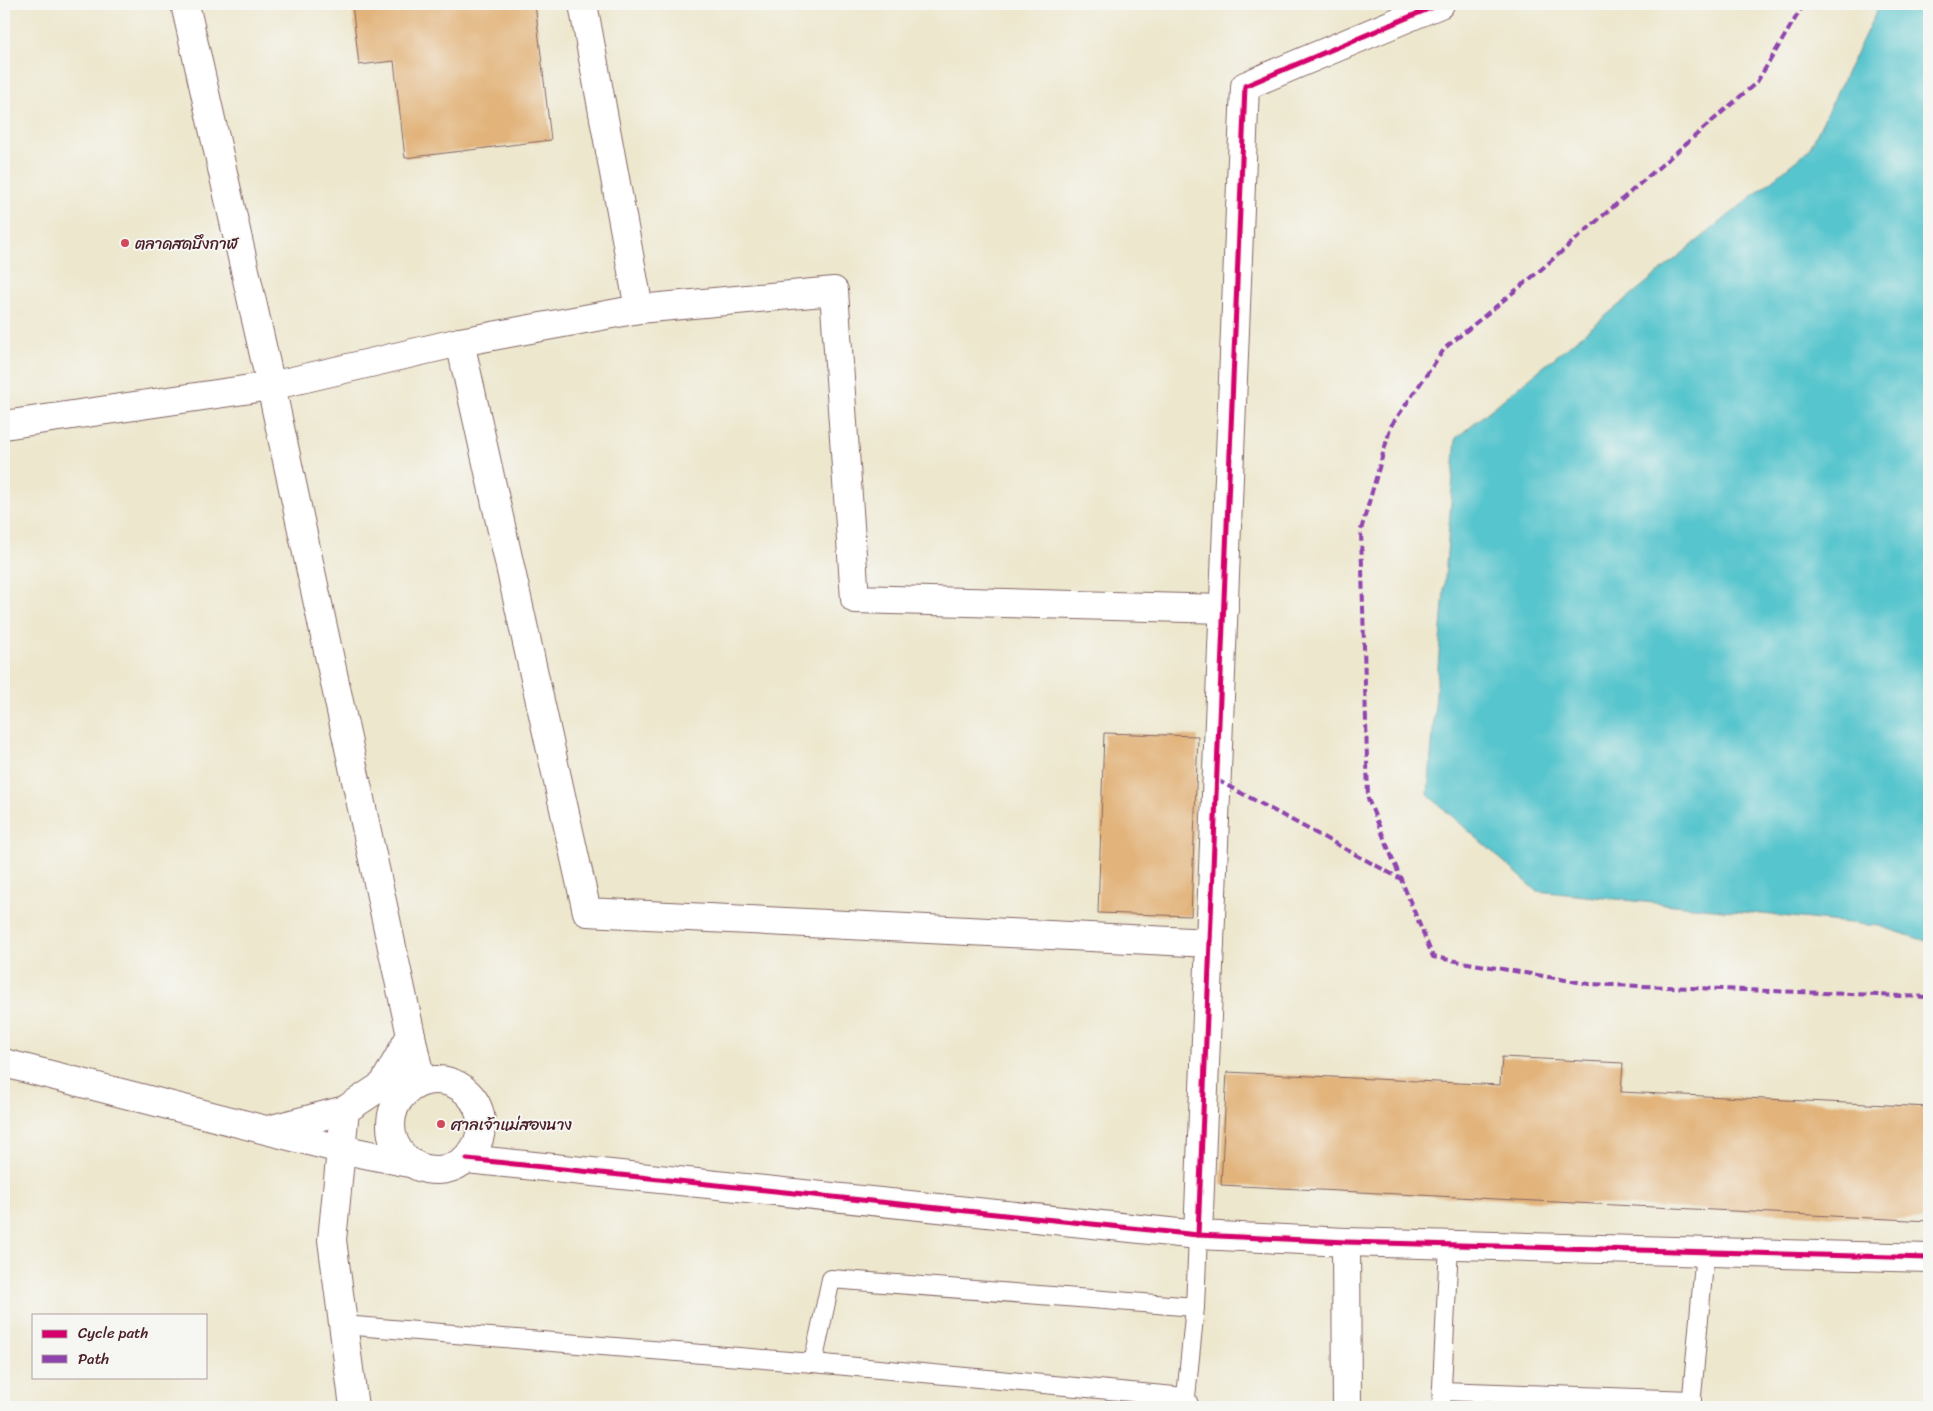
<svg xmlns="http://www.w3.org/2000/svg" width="1933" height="1411" font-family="Sriracha,'Playpen Sans Thai',sans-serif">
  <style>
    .water { fill: #57c5cd; stroke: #50727c }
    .building { fill: #e2b47c }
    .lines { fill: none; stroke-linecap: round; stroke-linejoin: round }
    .service-casing { stroke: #836564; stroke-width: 20 }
    .minor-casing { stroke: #836564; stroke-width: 30 }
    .service { stroke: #fff; stroke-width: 18 }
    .minor { stroke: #fff; stroke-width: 28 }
    .quiet { stroke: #8e44ad; stroke-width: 4; stroke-dasharray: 8 4; stroke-linecap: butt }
    .cycleway-casing { stroke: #f6f6f2; stroke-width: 8 }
    .cycleway { stroke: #d6006c; stroke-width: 5 }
    .poi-dot { fill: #d1495b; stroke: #f6f6f2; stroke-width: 2 }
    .labels { text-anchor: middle; stroke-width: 4; stroke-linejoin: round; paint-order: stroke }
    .poi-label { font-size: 16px; fill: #4a1f2b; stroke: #f6f6f2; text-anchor: start }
  </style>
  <rect width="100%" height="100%" fill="#f6f6f2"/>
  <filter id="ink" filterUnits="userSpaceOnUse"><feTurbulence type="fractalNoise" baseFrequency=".02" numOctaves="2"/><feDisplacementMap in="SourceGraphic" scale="10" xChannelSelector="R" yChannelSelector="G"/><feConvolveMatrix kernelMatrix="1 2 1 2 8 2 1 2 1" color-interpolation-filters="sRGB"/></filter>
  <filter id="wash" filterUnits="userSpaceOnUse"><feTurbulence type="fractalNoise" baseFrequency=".0096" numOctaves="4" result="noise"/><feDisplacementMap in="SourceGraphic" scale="20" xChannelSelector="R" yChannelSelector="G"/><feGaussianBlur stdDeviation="1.12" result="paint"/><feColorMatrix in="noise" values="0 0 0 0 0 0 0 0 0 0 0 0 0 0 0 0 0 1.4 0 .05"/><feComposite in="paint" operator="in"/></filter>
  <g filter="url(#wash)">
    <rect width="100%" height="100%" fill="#ede7cd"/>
    <path class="water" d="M1880,4H1929V942L1879,926L1537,891L1428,795L1456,438L1809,150Z"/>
    <g id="blocks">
      <g class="building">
        <path d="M352,4H535L551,140L405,158L394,61L359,65Z"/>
        <path d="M1104,733L1198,736L1191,916L1098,913Z"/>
        <path d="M1502,1057L1623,1063L1621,1092L1929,1107V1221L1221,1185L1227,1072L1500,1085Z"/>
      </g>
    </g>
  </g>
  <g filter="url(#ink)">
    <use href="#blocks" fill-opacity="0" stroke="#836564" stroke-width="1"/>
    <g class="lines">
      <defs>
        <g id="service">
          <path d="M343,1325L813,1363L831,1279L1195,1307"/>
          <path d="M813,1363L1186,1397"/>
          <path d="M1442,1391L1692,1400"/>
          <path d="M1190,1407L1186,1397L1195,1307L1198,1235"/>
          <path d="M1441,1407L1449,1245"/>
          <path d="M1691,1407L1705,1252"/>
        </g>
        <g id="minor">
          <path d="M185,4L271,386L421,1082"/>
          <path d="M639,309L834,291L855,599L1224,609"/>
          <path d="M460,342L587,912L1210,943"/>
          <path d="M4,425L271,386L460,342L639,309L583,4"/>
          <path d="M4,1063L340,1149L410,1163"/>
          <circle cx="436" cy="1125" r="45"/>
          <path d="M345,1110L332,1240L354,1407"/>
          <path d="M268,1130L345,1110L383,1085L411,1035"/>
          <path d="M467,1159L1198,1235L1346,1242L1929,1258"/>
          <path d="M1198,1235L1245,86L1440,4"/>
          <path d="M1346,1242L1347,1407"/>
        </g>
      </defs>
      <use href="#service" class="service-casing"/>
      <use href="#minor" class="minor-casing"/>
      <use href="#service" class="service"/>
      <use href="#minor" class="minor"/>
      <g class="quiet">
        <path d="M1804,4L1757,82L1537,273L1445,348L1391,426L1361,530L1368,799L1433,957L1589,984L1929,997"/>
        <path d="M1217,780L1401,879"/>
      </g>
      <defs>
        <g id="cycleway">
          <path d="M467,1159L1198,1235L1346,1242L1929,1258"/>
          <path d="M1198,1235L1245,86L1440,4"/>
        </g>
      </defs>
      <use href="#cycleway" class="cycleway-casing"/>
      <use href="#cycleway" class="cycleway"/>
    </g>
  </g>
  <g class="poi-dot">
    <circle cx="125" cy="243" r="5"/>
    <circle cx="441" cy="1124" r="5"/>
  </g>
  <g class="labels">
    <g class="poi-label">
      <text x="135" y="249">ตลาดสดบึงกาฬ</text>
      <text x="451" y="1130">ศาลเจ้าแม่สองนาง</text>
    </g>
  </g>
  <rect width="1933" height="1411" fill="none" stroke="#f6f6f2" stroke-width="20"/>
  <rect x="32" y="1314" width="175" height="65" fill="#f6f6f2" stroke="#b1a0a2"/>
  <rect x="42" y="1330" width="25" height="8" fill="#d6006c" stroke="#b1a0a2"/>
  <text x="78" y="1338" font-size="15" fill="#4a1f2b">Cycle path</text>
  <rect x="42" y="1355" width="25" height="8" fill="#8e44ad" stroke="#b1a0a2"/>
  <text x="78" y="1364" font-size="15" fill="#4a1f2b">Path</text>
</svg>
